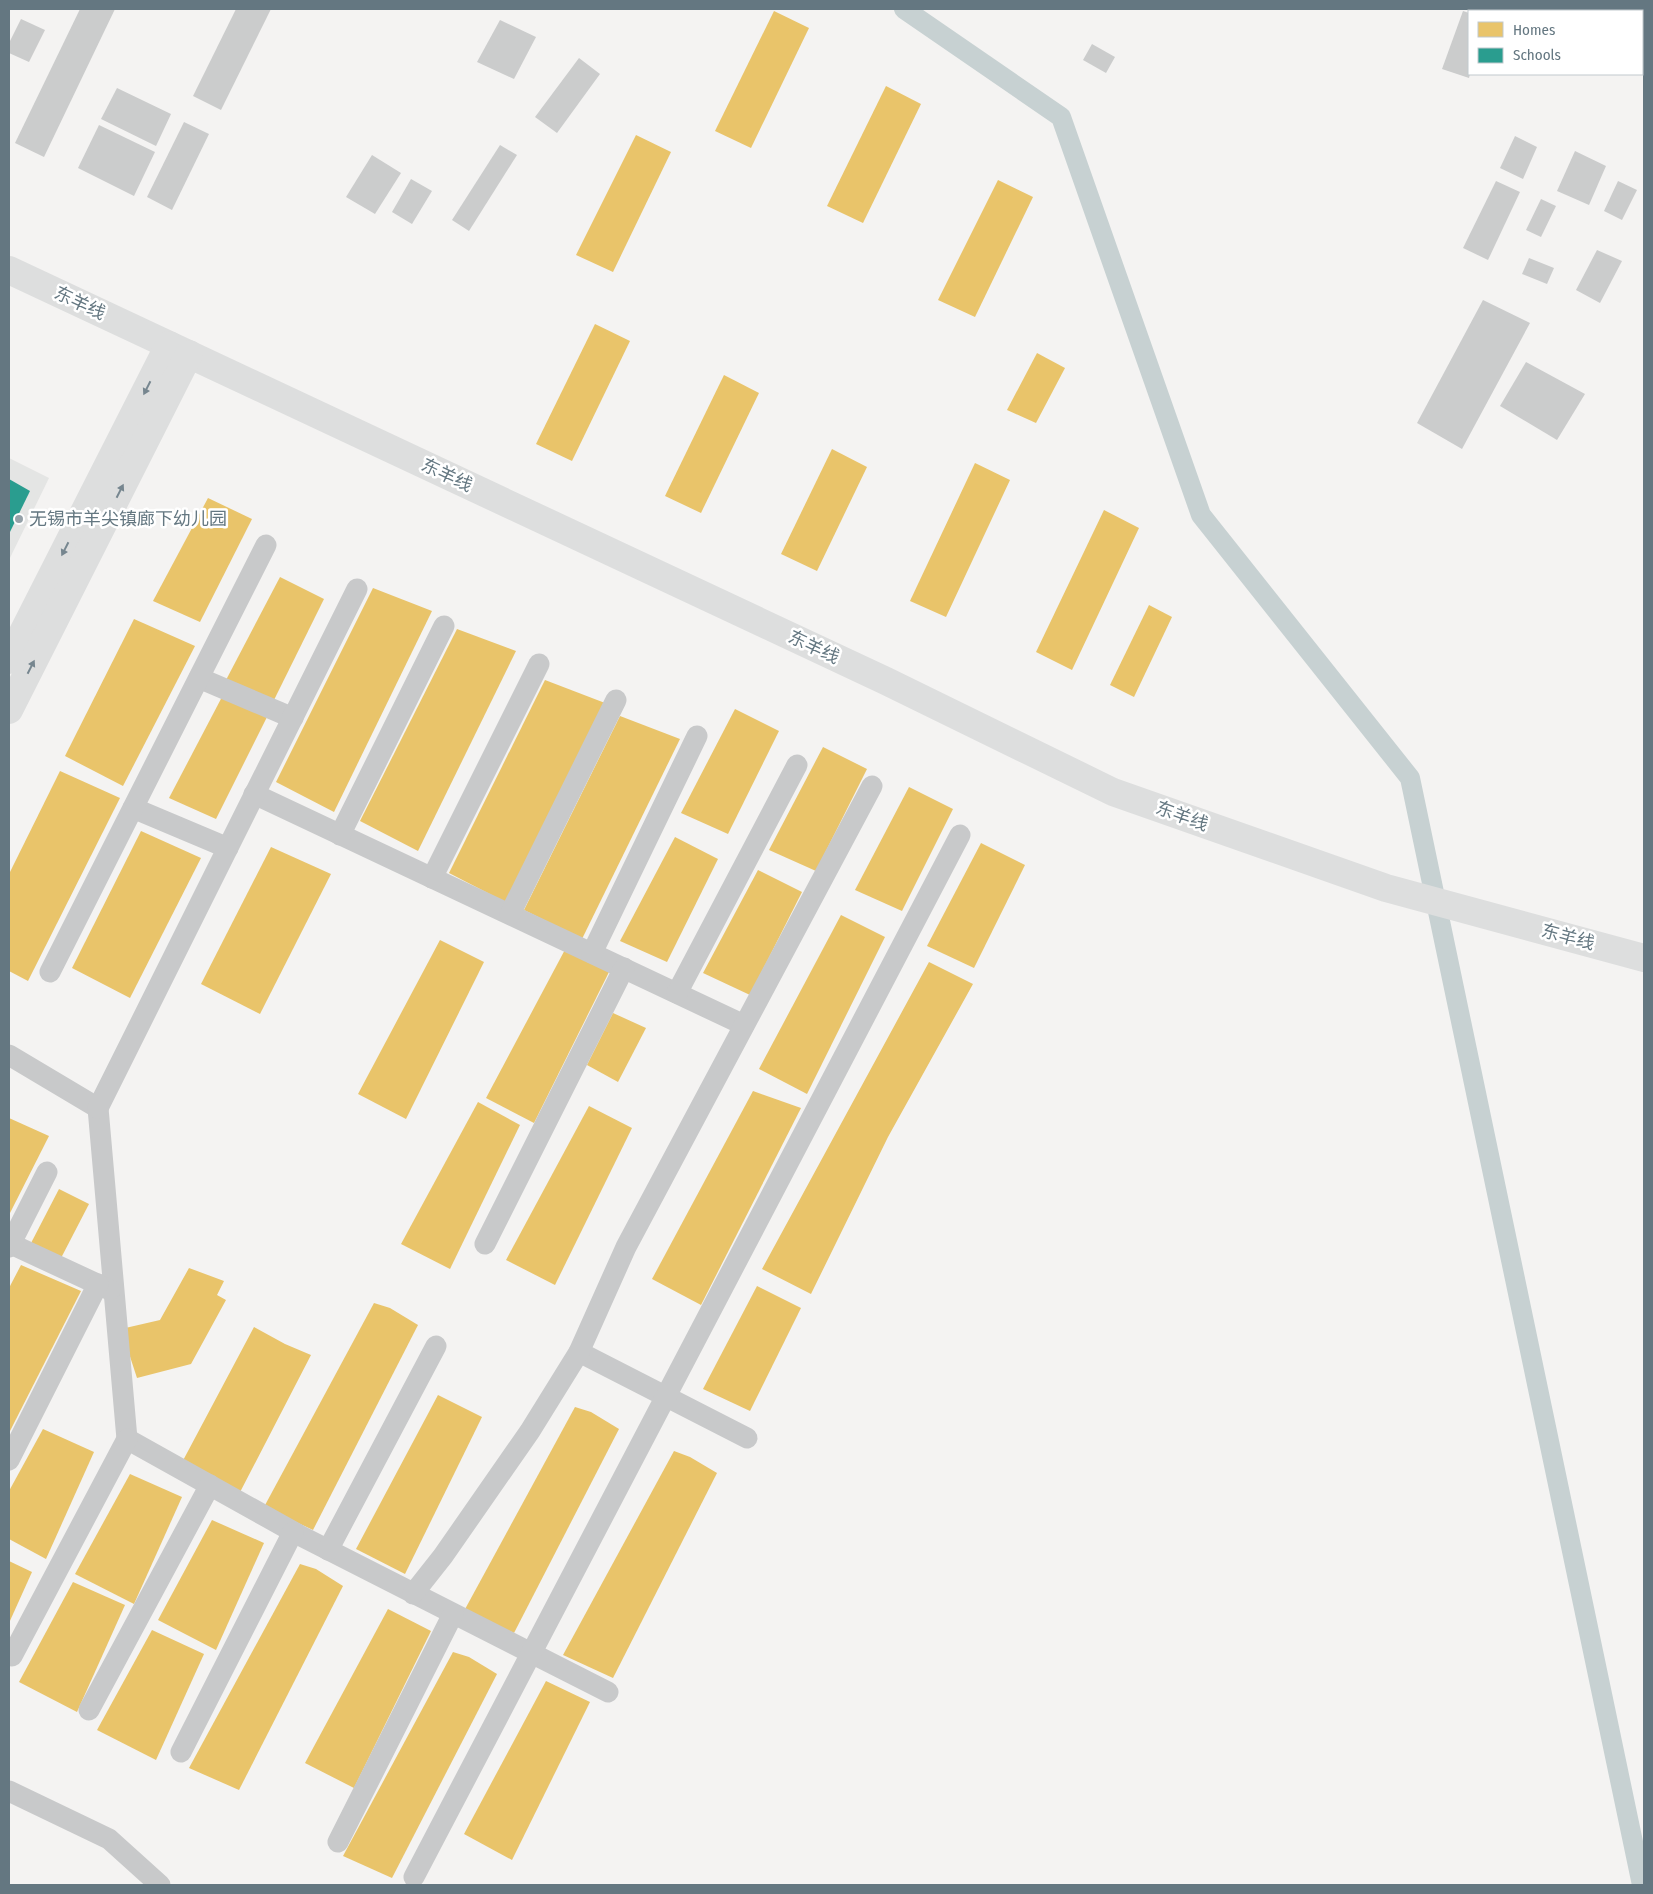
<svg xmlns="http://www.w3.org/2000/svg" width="1653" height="1894" font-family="'Fira Sans Condensed','Noto Sans SC',sans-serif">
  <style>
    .built { fill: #e4e5e4 }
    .homes { fill: #e9c46a }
    .schools { fill: #2a9d8f }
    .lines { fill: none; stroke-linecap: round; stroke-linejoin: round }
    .canal { stroke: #c7d1d2; stroke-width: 20 }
    .building { fill: #cbcccc }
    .street { stroke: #c8c9ca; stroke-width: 21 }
    .secondary { stroke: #dddede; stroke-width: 28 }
    .oneway { fill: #76868f }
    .poi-dot { fill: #96a2a9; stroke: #fff; stroke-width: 2 }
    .labels { text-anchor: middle; stroke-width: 5; stroke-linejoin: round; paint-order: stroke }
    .street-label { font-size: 18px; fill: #647781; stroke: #fff }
    .poi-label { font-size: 18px; fill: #647781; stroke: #fff; text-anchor: start }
  </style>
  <rect width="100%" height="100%" fill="#f4f3f2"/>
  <path class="built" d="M9,458L49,478L9,560Z"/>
  <g class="homes">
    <path d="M774,11L809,28L751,148L715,131Z"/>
    <path d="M886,86L921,104L863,223L827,206Z"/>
    <path d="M636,135L671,152L613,272L576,255Z"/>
    <path d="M998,180L1033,197L975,317L938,300Z"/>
    <path d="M595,324L630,341L572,461L536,444Z"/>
    <path d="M1037,353L1065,368L1036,423L1007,410Z"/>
    <path d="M724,375L759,393L701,513L665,496Z"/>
    <path d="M832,449L867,467L817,571L781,554Z"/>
    <path d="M975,463L1010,480L946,617L910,601Z"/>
    <path d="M208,498L252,519L200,622L153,601Z"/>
    <path d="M1104,510L1139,528L1072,670L1036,652Z"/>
    <path d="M280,577L324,599L273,702L226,680Z"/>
    <path d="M373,588L432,611L334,812L276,782Z"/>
    <path d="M1149,605L1172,617L1134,697L1110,685Z"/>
    <path d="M134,619L195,646L123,786L65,756Z"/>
    <path d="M457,629L516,651L418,851L360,821Z"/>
    <path d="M545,680L605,703L507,903L449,873Z"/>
    <path d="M223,695L267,717L216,819L169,798Z"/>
    <path d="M735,709L779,731L728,834L681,813Z"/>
    <path d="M620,716L680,739L582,939L524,910Z"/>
    <path d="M823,747L867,769L816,871L769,850Z"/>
    <path d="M60,771L120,798L28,981L9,971V874Z"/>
    <path d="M909,787L953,809L902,911L855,890Z"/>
    <path d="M141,831L201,858L130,998L72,968Z"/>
    <path d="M675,837L718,859L667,962L620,941Z"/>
    <path d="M981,843L1025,865L974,968L927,946Z"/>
    <path d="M271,847L331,874L260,1014L201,984Z"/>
    <path d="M758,870L802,892L750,995L703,973Z"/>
    <path d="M841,915L885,937L807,1094L759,1069Z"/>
    <path d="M440,940L484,962L406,1119L358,1094Z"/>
    <path d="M568,944L612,966L534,1123L486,1098Z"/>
    <path d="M929,962L973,984L888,1137L811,1294L762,1269Z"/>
    <path d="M613,1013L646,1028L618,1082L587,1065Z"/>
    <path d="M753,1091L801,1108L701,1305L652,1279Z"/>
    <path d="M478,1102L520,1125L450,1269L401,1244Z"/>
    <path d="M589,1106L632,1128L555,1285L506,1260Z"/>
    <path d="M9,1118L49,1136L9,1215Z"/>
    <path d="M59,1189L89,1204L60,1260L30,1245Z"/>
    <path d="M21,1265L81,1291L9,1433V1288Z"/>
    <path d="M189,1268L224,1281L217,1295L226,1300L191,1364L137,1378L121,1329L160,1320Z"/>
    <path d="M757,1286L801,1308L750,1411L703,1389Z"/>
    <path d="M374,1303L390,1308L418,1325L313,1530L264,1507Z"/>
    <path d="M254,1327L285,1344L311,1355L237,1498L179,1468Z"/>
    <path d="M438,1395L482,1417L405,1574L356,1549Z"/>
    <path d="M575,1407L591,1412L619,1429L514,1633L464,1611Z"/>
    <path d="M43,1429L94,1452L46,1559L9,1539V1491Z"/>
    <path d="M674,1451L690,1457L717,1473L613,1678L563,1655Z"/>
    <path d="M130,1474L182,1497L134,1604L75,1574Z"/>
    <path d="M212,1520L264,1543L216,1650L158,1620Z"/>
    <path d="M9,1561L32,1572L9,1623Z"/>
    <path d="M300,1564L316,1569L343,1586L239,1790L189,1768Z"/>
    <path d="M73,1582L125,1605L77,1712L19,1682Z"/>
    <path d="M388,1609L431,1631L354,1788L305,1763Z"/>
    <path d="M152,1630L204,1654L156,1760L97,1730Z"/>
    <path d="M453,1652L469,1657L497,1674L392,1878L343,1856Z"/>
    <path d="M546,1681L590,1702L512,1860L464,1834Z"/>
  </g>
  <path class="schools" d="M9,479L30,491L9,534Z"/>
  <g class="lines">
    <path class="canal" d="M904,9L1061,117L1201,515L1410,778L1642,1885"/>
  </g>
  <g class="building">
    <path d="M80,9H115L44,157L15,143Z"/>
    <path d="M236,9H271L221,110L193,96Z"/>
    <path d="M1463,11L1469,13L1470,74L1469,78L1442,69Z"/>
    <path d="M21,19L45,30L29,62L9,53V43Z"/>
    <path d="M500,20L536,37L514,79L477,62Z"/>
    <path d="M1092,44L1115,57L1106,73L1083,60Z"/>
    <path d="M579,58L600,74L557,133L535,117Z"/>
    <path d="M117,88L171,114L156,146L101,119Z"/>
    <path d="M184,122L209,134L172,210L147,197Z"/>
    <path d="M99,125L155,152L134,196L78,168Z"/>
    <path d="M1515,136L1537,147L1523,179L1500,168Z"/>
    <path d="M500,145L517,155L469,231L452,220Z"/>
    <path d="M1575,151L1606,166L1589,205L1557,191Z"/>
    <path d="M372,155L401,173L375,214L346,197Z"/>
    <path d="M411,179L432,191L412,224L392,212Z"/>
    <path d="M1496,181L1520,192L1488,260L1463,248Z"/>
    <path d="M1618,181L1637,190L1622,220L1604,211Z"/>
    <path d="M1541,199L1556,206L1541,237L1526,230Z"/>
    <path d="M1597,250L1622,261L1600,303L1576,290Z"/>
    <path d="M1529,258L1554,268L1547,284L1522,274Z"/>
    <path d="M1483,300L1530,323L1462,449L1417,423Z"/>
    <path d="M1526,362L1585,394L1557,440L1500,406Z"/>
  </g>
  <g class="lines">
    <g class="street">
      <path d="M199,678L293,718"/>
      <path d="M254,794L744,1025"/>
      <path d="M133,808L228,848"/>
      <path d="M340,835L444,626"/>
      <path d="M432,878L539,664"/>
      <path d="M510,914L616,700"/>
      <path d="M592,953L697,736"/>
      <path d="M50,972L266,545"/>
      <path d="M677,993L797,765"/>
      <path d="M9,1055L98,1108L127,1439L299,1535L608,1692"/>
      <path d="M98,1108L357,589"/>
      <path d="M11,1244L110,1290"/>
      <path d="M485,1244L624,968"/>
      <path d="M9,1247L47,1172"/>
      <path d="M579,1352L747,1438"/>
      <path d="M9,1460L98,1284"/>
      <path d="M328,1550L436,1346"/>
      <path d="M413,1594L443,1556L530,1431L579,1352L626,1247L872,786"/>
      <path d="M12,1656L127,1439"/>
      <path d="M89,1710L210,1485"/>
      <path d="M181,1752L293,1532"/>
      <path d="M9,1791L109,1839L160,1885"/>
      <path d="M338,1842L453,1614"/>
      <path d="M414,1877L960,835"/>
    </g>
    <g class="secondary">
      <path d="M9,270L886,681L1113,792L1386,888L1644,958"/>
      <path d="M9,660L169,345"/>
      <path d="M9,710L189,354"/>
    </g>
  </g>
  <defs><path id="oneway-solid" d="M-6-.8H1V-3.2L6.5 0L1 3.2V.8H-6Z" transform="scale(1.25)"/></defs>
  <g class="oneway">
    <use href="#oneway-solid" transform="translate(147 388) rotate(117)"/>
    <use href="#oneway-solid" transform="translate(120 491) rotate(-63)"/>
    <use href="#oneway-solid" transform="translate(65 549) rotate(117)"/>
    <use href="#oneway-solid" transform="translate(31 667) rotate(-63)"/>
  </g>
  <circle class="poi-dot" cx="19" cy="519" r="5"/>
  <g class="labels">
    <g class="street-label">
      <text transform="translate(80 303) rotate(25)" y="6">东羊线</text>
      <text transform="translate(447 475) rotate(25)" y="6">东羊线</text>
      <text transform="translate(814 647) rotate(25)" y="6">东羊线</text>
      <text transform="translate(1182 816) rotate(20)" y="6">东羊线</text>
      <text transform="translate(1568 937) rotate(15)" y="6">东羊线</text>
    </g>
    <g class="poi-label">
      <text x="29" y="525">无锡市羊尖镇廊下幼儿园</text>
    </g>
  </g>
  <rect width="1653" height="1894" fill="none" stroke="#647781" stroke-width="20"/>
  <rect x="1468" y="10" width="175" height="65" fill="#ffffff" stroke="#c1c9cd"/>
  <rect x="1478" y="22" width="25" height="15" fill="#e9c46a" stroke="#c1c9cd"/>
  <text x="1513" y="35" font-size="15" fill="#647781">Homes</text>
  <rect x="1478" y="48" width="25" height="15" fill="#2a9d8f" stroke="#c1c9cd"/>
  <text x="1513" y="60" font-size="15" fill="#647781">Schools</text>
</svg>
